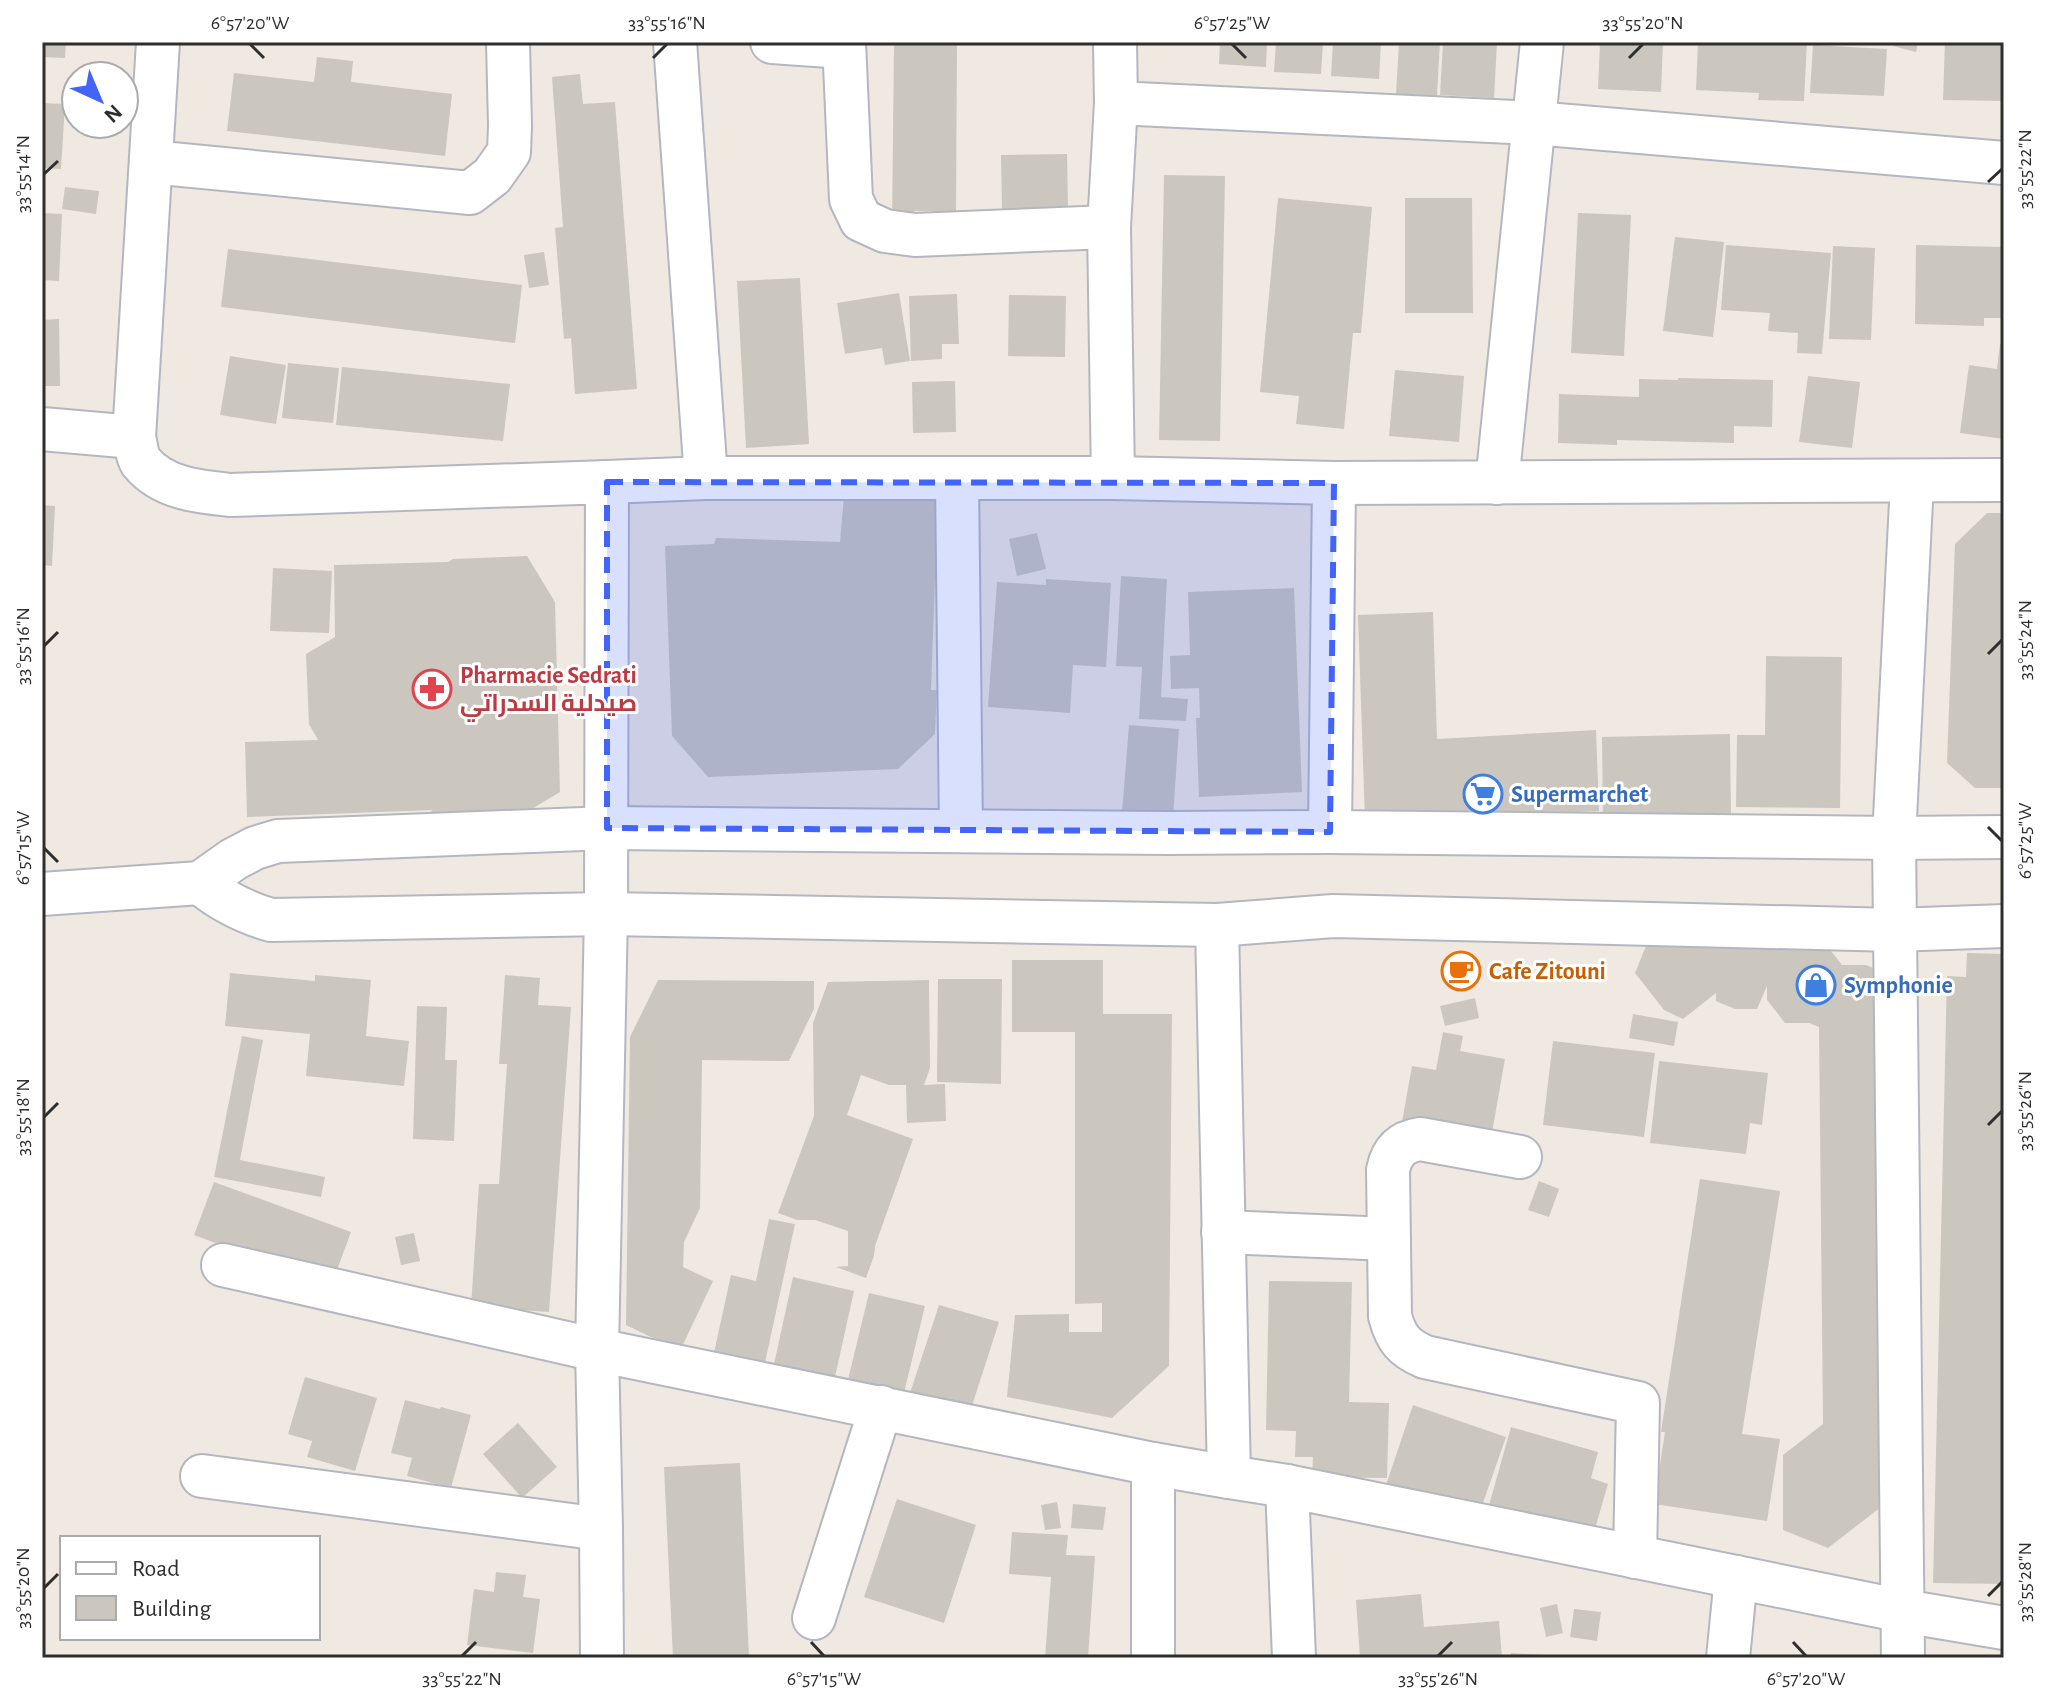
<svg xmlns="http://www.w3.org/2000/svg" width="2046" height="1700" font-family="'Alegreya Sans',Cairo,sans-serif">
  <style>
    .building { fill: #cbc7bf }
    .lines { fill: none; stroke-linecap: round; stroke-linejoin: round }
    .minor-casing { stroke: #b4b7c1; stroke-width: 46 }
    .minor { stroke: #fff; stroke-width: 42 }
    .marked { fill: #4264fb; fill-opacity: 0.2; stroke: #4264fb; stroke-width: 6; stroke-dasharray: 16 10; stroke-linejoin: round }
    .ticks { fill: none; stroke: #2e2e2e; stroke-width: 3 }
    .labels { text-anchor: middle; stroke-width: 6; stroke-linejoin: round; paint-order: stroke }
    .health-label { font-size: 24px; font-weight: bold; fill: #be3a42; stroke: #fff; text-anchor: start }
    .shop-label { font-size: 24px; font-weight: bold; fill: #366cbe; stroke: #fff; text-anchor: start }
    .food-label { font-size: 24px; font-weight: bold; fill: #c56008; stroke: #fff; text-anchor: start }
    .neatline { fill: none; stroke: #2e2e2e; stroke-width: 3 }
    .ticks-label { font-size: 20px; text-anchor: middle; fill: #2e2e2e }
  </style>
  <rect width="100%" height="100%" fill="#efe9e1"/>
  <g class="building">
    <path d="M42,42H66L65,58L42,57Z"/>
    <path d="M894,42H957L956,211H914V226H892Z"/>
    <path d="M1220,42H1267L1266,67L1219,64Z"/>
    <path d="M1276,42H1323L1321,74L1274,72Z"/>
    <path d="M1333,42H1381L1379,79L1331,76Z"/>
    <path d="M1399,42H1440L1437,96L1396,94Z"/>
    <path d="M1443,42H1497L1494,98L1440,95Z"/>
    <path d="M1600,42H1663L1661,92L1598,89Z"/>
    <path d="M1698,42H1807L1804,101L1758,100L1759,93L1696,90Z"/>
    <path d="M1894,42H1918L1916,52L1893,46Z"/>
    <path d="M1945,42H2004V101L1943,100Z"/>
    <path d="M1813,45L1887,49L1884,96L1810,93Z"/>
    <path d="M317,57L353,61L351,82L452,94L445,156L227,131L234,73L314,82Z"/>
    <path d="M580,74L583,104L615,102L637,389L575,394L571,338L564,339L555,228L563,227L552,77Z"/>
    <path d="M42,103L65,104L61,169L42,168Z"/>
    <path d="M1067,154L1068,208L1002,209L1001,155Z"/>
    <path d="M1164,175L1225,176L1220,441L1159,440Z"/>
    <path d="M65,187L99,191L96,214L62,209Z"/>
    <path d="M1278,198L1372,207L1361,333H1353L1344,429L1296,424L1299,396L1260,392Z"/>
    <path d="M1405,198H1472L1473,313H1405Z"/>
    <path d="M42,213L62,214L59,281L42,280Z"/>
    <path d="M1578,213L1631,215L1624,356L1571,353Z"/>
    <path d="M1675,237L1724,242L1713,337L1663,331Z"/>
    <path d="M1726,245L1831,253L1822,354L1797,353L1798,333L1768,331L1770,313L1721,310Z"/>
    <path d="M1916,245L2004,247V318H1984V326L1915,324Z"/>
    <path d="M1833,246L1875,248L1871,340L1829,339Z"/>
    <path d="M228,249L522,285L515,343L221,307Z"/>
    <path d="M544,252L549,285L529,288L524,255Z"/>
    <path d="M800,278L809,444L746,448L737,281Z"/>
    <path d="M899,293L910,361L885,365L882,348L845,354L837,303Z"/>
    <path d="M957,294L959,344H942V359L911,361L909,296Z"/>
    <path d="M1009,295L1066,296L1065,357L1008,356Z"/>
    <path d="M59,319L60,386H42V320Z"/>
    <path d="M2000,344L2004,345V439L1960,433L1969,365L1997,369Z"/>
    <path d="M230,356L286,365L276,424L220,415Z"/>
    <path d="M288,363L339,368L333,423L282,418Z"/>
    <path d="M342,367L510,384L503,441L336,425Z"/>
    <path d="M1395,370L1464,376L1459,442L1389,436Z"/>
    <path d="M1808,376L1860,382L1852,448L1799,442Z"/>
    <path d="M1678,378L1773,380L1772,427L1734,426V443L1617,440V445L1558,443L1559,394L1639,397V379L1678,380Z"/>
    <path d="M955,381L956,432L913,433L912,382Z"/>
    <path d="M934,491L947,507L945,539L936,553L931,690H937L935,734L898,769L708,777L672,736L665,546L714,544L716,538L840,542L844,496Z"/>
    <path d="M42,505L55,506L52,566L42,565Z"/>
    <path d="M1987,513H2004V788H1975L1947,763L1955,544Z"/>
    <path d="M1037,533L1046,569L1017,576L1009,539Z"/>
    <path d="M527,556L555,602L560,792L530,810L428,814L433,810L247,817L245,742L318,740L309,724L306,654L335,637L334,565L448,562L453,559Z"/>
    <path d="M273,568L332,571L329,633L270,631Z"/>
    <path d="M1121,576L1167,579L1161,697L1188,699L1186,721L1139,719L1142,667L1116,666Z"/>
    <path d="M1046,579L1111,583L1106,667L1073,665L1070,713L988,707L997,582L1046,585Z"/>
    <path d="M1294,588L1302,792L1199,797L1196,718H1200L1199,688L1171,689L1170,656L1190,655L1188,592Z"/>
    <path d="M1433,612L1437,739L1596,730L1599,811L1365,821L1358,615Z"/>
    <path d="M1766,656L1842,657L1840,808L1736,807L1737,735H1765Z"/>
    <path d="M1129,725L1179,729L1173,817L1122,813Z"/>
    <path d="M1730,734L1731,815L1603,818L1602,737Z"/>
    <path d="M1646,946H1827L1842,965H1866L1876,969L1881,1507L1828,1548L1783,1530V1455L1823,1424L1819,1027L1809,1023H1785L1767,1000V986L1757,1009H1735L1716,1001V993L1683,1019L1664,1010L1635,973Z"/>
    <path d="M1967,953L2004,954V1584L1933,1583L1947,976L1966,977Z"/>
    <path d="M1012,960H1103V1014H1172L1169,1366L1112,1418L1007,1397L1015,1315L1069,1314V1332H1102V1303L1075,1304V1032H1012Z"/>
    <path d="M230,973L315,981V975L371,980L366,1036L409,1041L404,1086L306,1076L310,1034L225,1026Z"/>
    <path d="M505,975L540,978L538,1005L571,1007L549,1312L471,1307L479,1184H499L507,1064H499Z"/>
    <path d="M938,979H1002L1001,1084L937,1082Z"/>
    <path d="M658,980L814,981V1009L789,1061L702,1060L700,1208L684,1242L683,1267L713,1281L680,1351L626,1325L630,1037Z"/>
    <path d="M929,980L930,1068L924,1085L945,1084L946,1121L907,1123L906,1085H889L861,1075L847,1115L913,1139L875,1246L874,1256L866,1278L836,1267L848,1266V1231L815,1220H797L778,1213L814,1116L813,1023L828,982Z"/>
    <path d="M1475,998L1479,1018L1445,1026L1440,1006Z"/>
    <path d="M417,1006L447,1007L445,1060H457L454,1141L413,1139Z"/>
    <path d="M1633,1014L1678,1022L1674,1046L1629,1038Z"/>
    <path d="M1443,1032L1463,1036L1460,1051L1505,1059L1491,1138L1402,1122L1412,1066L1436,1070Z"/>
    <path d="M242,1036L263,1040L240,1160L325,1177L321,1197L214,1177Z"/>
    <path d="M1553,1041L1655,1053L1644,1137L1543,1125Z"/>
    <path d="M1659,1061L1768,1073L1762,1125L1750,1123L1746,1154L1650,1143Z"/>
    <path d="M1700,1179L1780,1191L1742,1434L1780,1439L1767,1521L1654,1504L1665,1432H1661Z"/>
    <path d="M1539,1181L1559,1189L1549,1217L1528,1210Z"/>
    <path d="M214,1182L351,1232L331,1286L194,1235Z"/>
    <path d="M769,1219L795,1224L763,1372L712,1362L731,1275L756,1281Z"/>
    <path d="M414,1233L420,1261L401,1265L395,1237Z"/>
    <path d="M793,1277L854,1291L833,1386L772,1373Z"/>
    <path d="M1269,1281L1352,1282L1349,1402L1389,1403L1387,1478L1312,1477L1313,1457H1295L1296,1431L1266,1430Z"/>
    <path d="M869,1293L925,1306L902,1401L846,1388Z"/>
    <path d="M939,1305L999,1322L969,1415L909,1396Z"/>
    <path d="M305,1377L377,1398L355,1471L307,1457L312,1441L288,1434Z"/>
    <path d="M405,1400L440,1409L441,1407L471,1415L451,1488L407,1476L412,1458L391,1453Z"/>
    <path d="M1413,1405L1506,1437L1478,1517L1386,1485Z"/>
    <path d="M518,1423L557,1467L522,1498L483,1454Z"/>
    <path d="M1511,1427L1598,1452L1591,1478L1608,1484L1592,1539L1488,1509Z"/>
    <path d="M740,1463L749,1657L673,1658L664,1467Z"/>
    <path d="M897,1499L976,1525L944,1623L864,1597Z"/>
    <path d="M1057,1502L1061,1528L1045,1530L1041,1505Z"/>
    <path d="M1073,1504L1106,1507L1103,1530L1071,1528Z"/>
    <path d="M1012,1532L1068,1535L1066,1555L1095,1556L1088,1658H1045L1051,1577L1009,1574Z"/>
    <path d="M496,1572L526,1575L523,1597L540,1599L533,1653L467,1645L474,1589L494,1592Z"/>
    <path d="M1421,1594L1424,1627L1499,1621L1502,1658H1360L1356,1600Z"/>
    <path d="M1557,1604L1563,1633L1546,1637L1540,1608Z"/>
    <path d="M1574,1609L1601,1612L1597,1641L1570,1637Z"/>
    <path d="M1511,1653L1544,1655V1658H1511Z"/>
  </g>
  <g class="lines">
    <defs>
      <g id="minor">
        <path d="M158,42L134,437C136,445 137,456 141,462C163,489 200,492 231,495L607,482L606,914L597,1350L601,1529L602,1658"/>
        <path d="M675,42L706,478"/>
        <path d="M772,42L844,47"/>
        <path d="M844,42L851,199L861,220L885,231L915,235L1109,227"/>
        <path d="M1115,42L1116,103L1534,123L2004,163"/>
        <path d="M151,162L470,193L492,176L509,152L510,126L508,42"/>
        <path d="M42,429L134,437"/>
        <path d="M1113,478L1109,227L1116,103"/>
        <path d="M957,479L961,831"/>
        <path d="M607,482L706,478H1113L1334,483L2004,480"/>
        <path d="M1497,483L1542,42"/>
        <path d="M1330,832L1334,483"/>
        <path d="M200,883C222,901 243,912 271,920L606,914L1217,925L1333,916L1894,930L2004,926"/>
        <path d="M42,894L200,883L234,859L255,848L278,841L607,828L1169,833L1330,832L1894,838L2004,837"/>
        <path d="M1520,1157L1420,1139C1401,1142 1392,1151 1388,1170L1390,1316C1396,1339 1404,1348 1425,1357L1638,1403L1635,1557"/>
        <path d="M1223,1232L1389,1239"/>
        <path d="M223,1265L597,1350L1153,1464L1229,1477L1217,925"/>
        <path d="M202,1476L601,1529"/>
        <path d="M1229,1477L1287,1486L1903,1611L2004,1628"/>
        <path d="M1287,1486L1294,1658"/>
        <path d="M814,1618L881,1407"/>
        <path d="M1153,1658V1464"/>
        <path d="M1728,1658L1736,1577"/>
        <path d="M1903,1658L1894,838L1912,482"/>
      </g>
    </defs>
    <use href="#minor" class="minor-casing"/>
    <use href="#minor" class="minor"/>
  </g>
  <path class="marked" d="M607,482L1334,483L1330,832L607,828Z"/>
  <path class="ticks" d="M250,44L264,58M1232,44L1246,58M653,58L667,44M1629,58L1643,44M44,174L58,161M1988,182L2002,169M44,646L58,632M1988,654L2002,640M1988,827L2002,841M44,848L58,862M44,1117L58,1103M1988,1125L2002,1111M44,1588L58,1574M1988,1596L2002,1582M811,1642L824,1656M1793,1642L1806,1656M462,1656L476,1642M1438,1656L1452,1642"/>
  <defs>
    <symbol id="pharmacy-ring" viewBox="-11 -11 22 22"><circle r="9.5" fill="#fff" stroke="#e0444e" stroke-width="1.5"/><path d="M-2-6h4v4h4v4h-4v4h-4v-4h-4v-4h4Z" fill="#e0444e"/></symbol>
    <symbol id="supermarket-ring" viewBox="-11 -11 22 22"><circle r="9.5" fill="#fff" stroke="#3f7fe0" stroke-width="1.5"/><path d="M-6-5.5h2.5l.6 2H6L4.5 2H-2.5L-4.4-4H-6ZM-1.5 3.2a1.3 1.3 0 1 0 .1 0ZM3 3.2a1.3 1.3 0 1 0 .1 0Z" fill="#3f7fe0"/></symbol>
    <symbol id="cafe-ring" viewBox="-11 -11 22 22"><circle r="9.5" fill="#fff" stroke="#e8710a" stroke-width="1.5"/><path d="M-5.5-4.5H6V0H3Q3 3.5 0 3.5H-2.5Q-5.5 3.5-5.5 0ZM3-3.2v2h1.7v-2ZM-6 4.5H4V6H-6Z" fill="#e8710a"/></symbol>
    <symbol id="shop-ring" viewBox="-11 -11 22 22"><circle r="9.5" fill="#fff" stroke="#3f7fe0" stroke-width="1.5"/><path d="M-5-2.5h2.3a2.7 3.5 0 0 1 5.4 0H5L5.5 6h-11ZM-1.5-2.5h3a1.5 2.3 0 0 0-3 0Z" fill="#3f7fe0"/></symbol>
  </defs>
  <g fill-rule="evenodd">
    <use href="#pharmacy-ring" x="410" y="667" width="44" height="44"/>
    <use href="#supermarket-ring" x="1461" y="772" width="44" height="44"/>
    <use href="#cafe-ring" x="1439" y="949" width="44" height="44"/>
    <use href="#shop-ring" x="1794" y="963" width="44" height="44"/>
  </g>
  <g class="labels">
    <g class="health-label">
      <text x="460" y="683">Pharmacie Sedrati<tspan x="460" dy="28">صيدلية السدراتي</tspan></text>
    </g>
    <g class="shop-label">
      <text x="1511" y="802">Supermarchet</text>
      <text x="1844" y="993">Symphonie</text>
    </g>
    <g class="food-label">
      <text x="1489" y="979">Cafe Zitouni</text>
    </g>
  </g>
  <rect width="2046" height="1700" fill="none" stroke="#ffffff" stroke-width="88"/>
  <rect x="60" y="1536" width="260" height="104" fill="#ffffff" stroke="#ababab" stroke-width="2"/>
  <rect x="76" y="1562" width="40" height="12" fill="#ffffff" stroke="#ababab" stroke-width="2"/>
  <text x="132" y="1576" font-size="24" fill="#2e2e2e">Road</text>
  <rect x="76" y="1596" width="40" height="24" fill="#cbc7bf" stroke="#ababab" stroke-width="2"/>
  <text x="132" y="1616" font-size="24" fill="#2e2e2e">Building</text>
  <g transform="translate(100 100) rotate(136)"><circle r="38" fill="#ffffff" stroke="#ababab" stroke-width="2"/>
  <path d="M0-6L14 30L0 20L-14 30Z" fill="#4264fb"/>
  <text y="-12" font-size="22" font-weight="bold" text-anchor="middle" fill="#2e2e2e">N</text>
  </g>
  <rect x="44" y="44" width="1958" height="1612" class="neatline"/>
  <g class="ticks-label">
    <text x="250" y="29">6°57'20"W</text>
    <text x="667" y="29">33°55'16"N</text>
    <text x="1232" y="29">6°57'25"W</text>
    <text x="1643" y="29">33°55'20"N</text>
    <text transform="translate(2024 169) rotate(-90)" y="7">33°55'22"N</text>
    <text transform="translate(22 174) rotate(-90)" y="7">33°55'14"N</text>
    <text transform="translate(2024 640) rotate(-90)" y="7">33°55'24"N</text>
    <text transform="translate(22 646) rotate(-90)" y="7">33°55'16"N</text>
    <text transform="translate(2024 841) rotate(-90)" y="7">6°57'25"W</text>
    <text transform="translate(22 848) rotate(-90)" y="7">6°57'15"W</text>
    <text transform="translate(2024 1111) rotate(-90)" y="7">33°55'26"N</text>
    <text transform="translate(22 1117) rotate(-90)" y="7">33°55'18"N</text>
    <text transform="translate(2024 1582) rotate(-90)" y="7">33°55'28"N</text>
    <text transform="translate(22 1588) rotate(-90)" y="7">33°55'20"N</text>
    <text x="462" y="1685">33°55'22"N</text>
    <text x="824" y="1685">6°57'15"W</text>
    <text x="1438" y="1685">33°55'26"N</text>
    <text x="1806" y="1685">6°57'20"W</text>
  </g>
</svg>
